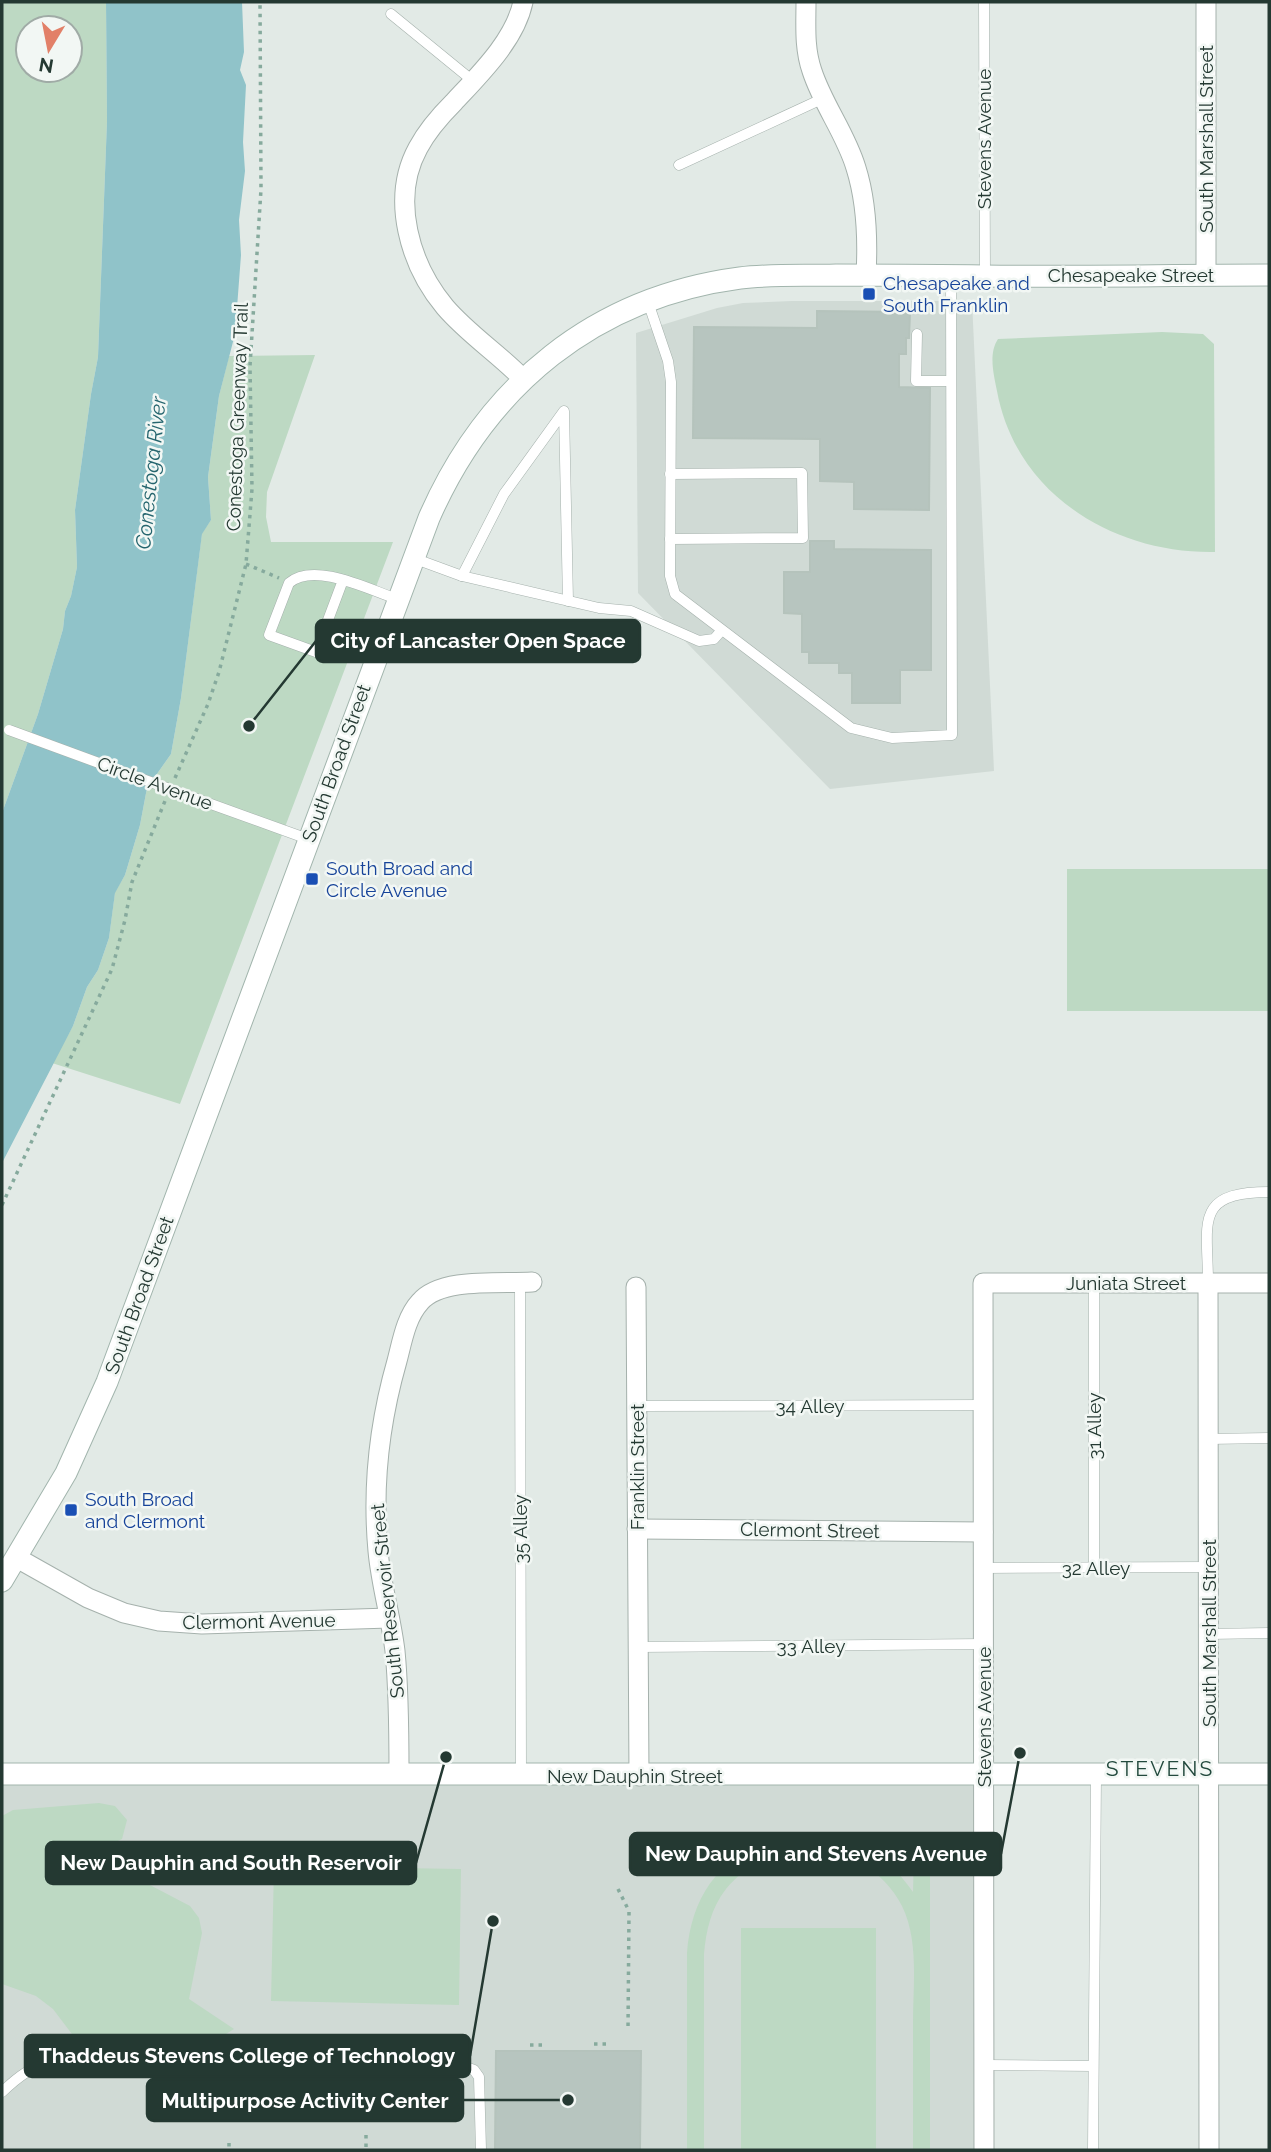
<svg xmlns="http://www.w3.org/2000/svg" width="1271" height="2152" font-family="Raleway,sans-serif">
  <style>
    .built { fill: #d0dad5 }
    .green { fill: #bdd9c3; fill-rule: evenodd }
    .water { fill: #90c3c9 }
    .building { fill: #b7c5bf; stroke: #b5c3bc; stroke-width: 2 }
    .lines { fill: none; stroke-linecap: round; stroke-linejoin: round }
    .lane-casing { stroke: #a5b1ac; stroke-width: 11 }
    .street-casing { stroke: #a5b1ac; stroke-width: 21 }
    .secondary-casing { stroke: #a2b5ad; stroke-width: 23 }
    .path { stroke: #86aa9d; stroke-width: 3.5; stroke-dasharray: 3.5 5; stroke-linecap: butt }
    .lane { stroke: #fff; stroke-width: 10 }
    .street { stroke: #fff; stroke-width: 19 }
    .secondary { stroke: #fff; stroke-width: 21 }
    .lane-bridge-casing { stroke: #a5b1ac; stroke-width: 11; stroke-linecap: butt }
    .lane-bridge { stroke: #fff; stroke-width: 10 }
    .transit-dot { fill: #1a4fb4; stroke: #f2f7f4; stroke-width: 2.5 }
    .labels { text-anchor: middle; stroke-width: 5; stroke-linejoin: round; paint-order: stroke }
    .street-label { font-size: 19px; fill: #243932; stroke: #f2f7f4 }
    .transit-label { font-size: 19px; fill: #164399; stroke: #f2f7f4; text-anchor: start }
    .water-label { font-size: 21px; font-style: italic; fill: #25656e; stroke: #f2f7f4 }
    .neighbourhood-label { font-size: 21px; letter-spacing: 2px; fill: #22493d; stroke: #f2f7f4 }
    .leader { fill: none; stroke: #243932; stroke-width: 2.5 }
    .callout-dot { fill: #243932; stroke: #f2f7f4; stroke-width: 2.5 }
    .callout { fill: #243932; stroke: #243932; stroke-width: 2.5 }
    .callout-label { font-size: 21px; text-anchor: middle; font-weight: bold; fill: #fff }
  </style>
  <rect width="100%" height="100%" fill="#e2eae6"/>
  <g class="built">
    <path d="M792,301H972L994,771L830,789L638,593L636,333L717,308L743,303Z"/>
    <path d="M2,1774L984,1775V2150H2Z"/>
  </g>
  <g class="green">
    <path d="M2,2H106L107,121L98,357L91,394L75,510L77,567L71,596L65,611L63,629L38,714L2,813ZM28,28H70V70H28Z"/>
    <path d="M1162,332L1203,334L1214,344L1215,552C1115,554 1016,495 997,391C994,375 988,354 998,339Z"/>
    <path d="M315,355L267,492L266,517L271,542H393L180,1104L52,1063L73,1026L87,987L98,970L109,938L115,892L125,875L140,825L147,788L171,754L181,698L202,533L211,520L208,477L219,396L229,356Z"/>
    <rect x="1067" y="869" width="202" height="142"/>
    <path d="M99,1803L115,1806L127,1820L122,1839L101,1849L108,1863L190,1906L199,1918L202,1933L189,1999L234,2029L202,2049L113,2052L94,2048L75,2038L53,2009L36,1996L2,1984V1816L13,1810Z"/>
    <path d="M799,1833C850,1834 884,1850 913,1892L914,1853H930V2150H913C913,2107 913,2065 913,2022C913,1984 919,1941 902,1906C868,1839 772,1832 726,1889C711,1908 706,1931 704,1954V2150H687V1953C692,1885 732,1844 799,1833Z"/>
    <path d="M274,1866L461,1869L459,2005L271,2001Z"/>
    <rect x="741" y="1928" width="135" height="222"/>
  </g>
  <path class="water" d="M106,2H242L244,52L240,70L246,85L243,142L245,171L239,220L241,255L235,334L219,396L208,477L211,520L202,534L181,698L171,754L147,788L140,825L125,875L115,893L109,938L98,970L87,987L73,1026L2,1163V813L38,714L63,629L65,611L71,596L77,567L75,510L91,394L98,357L107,121Z"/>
  <g class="building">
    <path d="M817,311L910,312L909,338H906V354H899V387L930,388L929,510L854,509V482L820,481V439L693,438L694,327L817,328Z"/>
    <path d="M810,541H834V549L931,550V670H900V703H852V673H839V663H809V652H802V614L784,613V572H810Z"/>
    <path d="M496,2051H641L640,2150H495Z"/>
    <path d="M153,2078H285V2115H154Z"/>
    <rect x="325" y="2078" width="132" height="37"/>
  </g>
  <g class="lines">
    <defs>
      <g id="lane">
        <path d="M984,2L985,276"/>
        <path d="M391,14L473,81"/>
        <path d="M679,165L824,98"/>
        <path d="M648,302L668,361L671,382L670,576L675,594L851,728L892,738L952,735L951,275"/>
        <path d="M917,334L916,381H950"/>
        <path d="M670,539L803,538L802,473L670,474"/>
        <path d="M413,558L462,576L599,608L631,611L699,641L714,639L721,631"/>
        <path d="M462,576L504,494L564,411L568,601"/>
        <path d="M343,580L316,652L269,635L289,583C314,561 370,590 397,599"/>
        <path d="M186,795L308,839"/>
        <path d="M520,1283L521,1775"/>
        <path d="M1208,1283C1208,1223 1193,1192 1269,1192"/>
        <path d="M637,1406L983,1405"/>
        <path d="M1208,1439L1269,1438"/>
        <path d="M983,1568L1209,1567"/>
        <path d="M1094,1568V1283"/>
        <path d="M1209,1634L1269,1633"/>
        <path d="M638,1647L984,1644"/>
        <path d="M984,2065L1093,2066"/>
        <path d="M2,2092C18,2077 31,2066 53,2063H455L474,2070L479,2077L481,2150"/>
        <path d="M1093,2150L1096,1775"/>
      </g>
      <g id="street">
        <path d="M523,2C515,40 480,74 454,102C441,115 427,131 418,148C390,199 410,265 445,307C468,334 499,354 523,379"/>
        <path d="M806,2C806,25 804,48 812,71C823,105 846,134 856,168C867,203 868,239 866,275"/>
        <path d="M1206,275V2"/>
        <path d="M1208,1283L1209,2150"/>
        <path d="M636,1287L639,1776"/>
        <path d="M637,1529L983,1532"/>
        <path d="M17,1558L88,1598L124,1613L159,1621L202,1624L389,1618"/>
        <path d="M399,1773C399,1732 399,1692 395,1651C391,1617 381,1585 378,1551C372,1486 379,1424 397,1361C402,1342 406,1317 420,1302C441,1277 501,1284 532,1282"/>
        <path d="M984,2150L983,1283H1269"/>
      </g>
      <g id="secondary">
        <path d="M2,1581L66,1473L107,1382L429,518C487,385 595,297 740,278C772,274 804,276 836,275C885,275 934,275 984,276C1079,277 1174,275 1269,275"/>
        <path d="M2,1774H1269"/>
      </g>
    </defs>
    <use href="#lane" class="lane-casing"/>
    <use href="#street" class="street-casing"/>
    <use href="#secondary" class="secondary-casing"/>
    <g class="path">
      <path d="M246,564L279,578"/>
      <path d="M175,778L208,704L219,672L246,564L252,489L250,366L261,189L260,2"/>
      <path d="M2,1205L112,969L125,920L132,882L165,801"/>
      <path d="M618,1889L629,1911L628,2029"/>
      <path d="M594,2044H607"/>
      <path d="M530,2045H542"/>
      <path d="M229,2143V2150"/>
      <path d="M366,2147V2132"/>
    </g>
    <use href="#lane" class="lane"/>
    <use href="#street" class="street"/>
    <use href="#secondary" class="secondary"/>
    <defs>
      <path id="lane-bridge" d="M9,730L186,795"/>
    </defs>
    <use href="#lane-bridge" class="lane-bridge-casing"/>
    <use href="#lane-bridge" class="lane-bridge"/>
  </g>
  <g class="transit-dot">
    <rect x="862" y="287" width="14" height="14" rx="3.5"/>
    <rect x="305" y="872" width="14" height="14" rx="3.5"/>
    <rect x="64" y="1503" width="14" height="14" rx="3.5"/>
  </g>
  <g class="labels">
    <g class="street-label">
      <text transform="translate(984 139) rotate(-90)" y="7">Stevens Avenue</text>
      <text transform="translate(1206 139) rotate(-90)" y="7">South Marshall Street</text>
      <text x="1131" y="282">Chesapeake Street</text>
      <text transform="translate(237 417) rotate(-88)" y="7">Conestoga Greenway Trail</text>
      <text transform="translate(336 763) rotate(-70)" y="7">South Broad Street</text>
      <text transform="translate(155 783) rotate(20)" y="7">Circle Avenue</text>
      <text x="1126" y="1290">Juniata Street</text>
      <text transform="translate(139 1295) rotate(-70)" y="7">South Broad Street</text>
      <text x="810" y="1413">34 Alley</text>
      <text transform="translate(1094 1426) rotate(-90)" y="7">31 Alley</text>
      <text transform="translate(637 1467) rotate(-90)" y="7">Franklin Street</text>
      <text transform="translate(520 1529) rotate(-90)" y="7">35 Alley</text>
      <text transform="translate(810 1530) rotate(1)" y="7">Clermont Street</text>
      <text x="1096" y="1575">32 Alley</text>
      <text transform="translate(387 1601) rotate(-96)" y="7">South Reservoir Street</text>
      <text transform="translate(259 1621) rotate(-1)" y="7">Clermont Avenue</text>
      <text transform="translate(1209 1633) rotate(-90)" y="7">South Marshall Street</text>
      <text x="811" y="1653">33 Alley</text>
      <text transform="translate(984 1717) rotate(-90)" y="7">Stevens Avenue</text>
      <text x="635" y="1783">New Dauphin Street</text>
    </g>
    <g class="transit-label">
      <text x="883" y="290">Chesapeake and<tspan x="883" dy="22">South Franklin</tspan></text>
      <text x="326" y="875">South Broad and<tspan x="326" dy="22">Circle Avenue</tspan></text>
      <text x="85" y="1506">South Broad<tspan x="85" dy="22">and Clermont</tspan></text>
    </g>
    <g class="water-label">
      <text transform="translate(151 473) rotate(-84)" y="7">Conestoga River</text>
    </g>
    <g class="neighbourhood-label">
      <text x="1160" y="1776">STEVENS</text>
    </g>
  </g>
  <path class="leader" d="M249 726L316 641M1020 1753L1001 1854M446 1757L416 1863M493 1921L470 2056M568 2100L463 2100"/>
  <g class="callout-dot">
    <circle cx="249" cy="726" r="7"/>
    <circle cx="1020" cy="1753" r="7"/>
    <circle cx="446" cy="1757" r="7"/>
    <circle cx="493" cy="1921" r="7"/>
    <circle cx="568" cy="2100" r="7"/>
  </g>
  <g class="callout">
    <rect x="316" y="620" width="324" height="42" rx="7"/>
    <rect x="630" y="1833" width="371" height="42" rx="7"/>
    <rect x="46" y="1842" width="370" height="42" rx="7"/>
    <rect x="25" y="2035" width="445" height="42" rx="7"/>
    <rect x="147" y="2079" width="316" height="42" rx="7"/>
  </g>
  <g class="callout-label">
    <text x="478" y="648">City of Lancaster Open Space</text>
    <text x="816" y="1861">New Dauphin and Stevens Avenue</text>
    <text x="231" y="1870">New Dauphin and South Reservoir</text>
    <text x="247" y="2063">Thaddeus Stevens College of Technology</text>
    <text x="305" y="2108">Multipurpose Activity Center</text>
  </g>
  <rect width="1271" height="2152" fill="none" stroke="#243932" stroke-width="7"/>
  <g transform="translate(49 49) rotate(190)"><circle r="33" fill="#f2f7f4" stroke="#a0aba6" stroke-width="2"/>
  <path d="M0-5L12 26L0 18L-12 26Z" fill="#e28068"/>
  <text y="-10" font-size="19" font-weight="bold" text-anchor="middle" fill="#243932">N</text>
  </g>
</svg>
